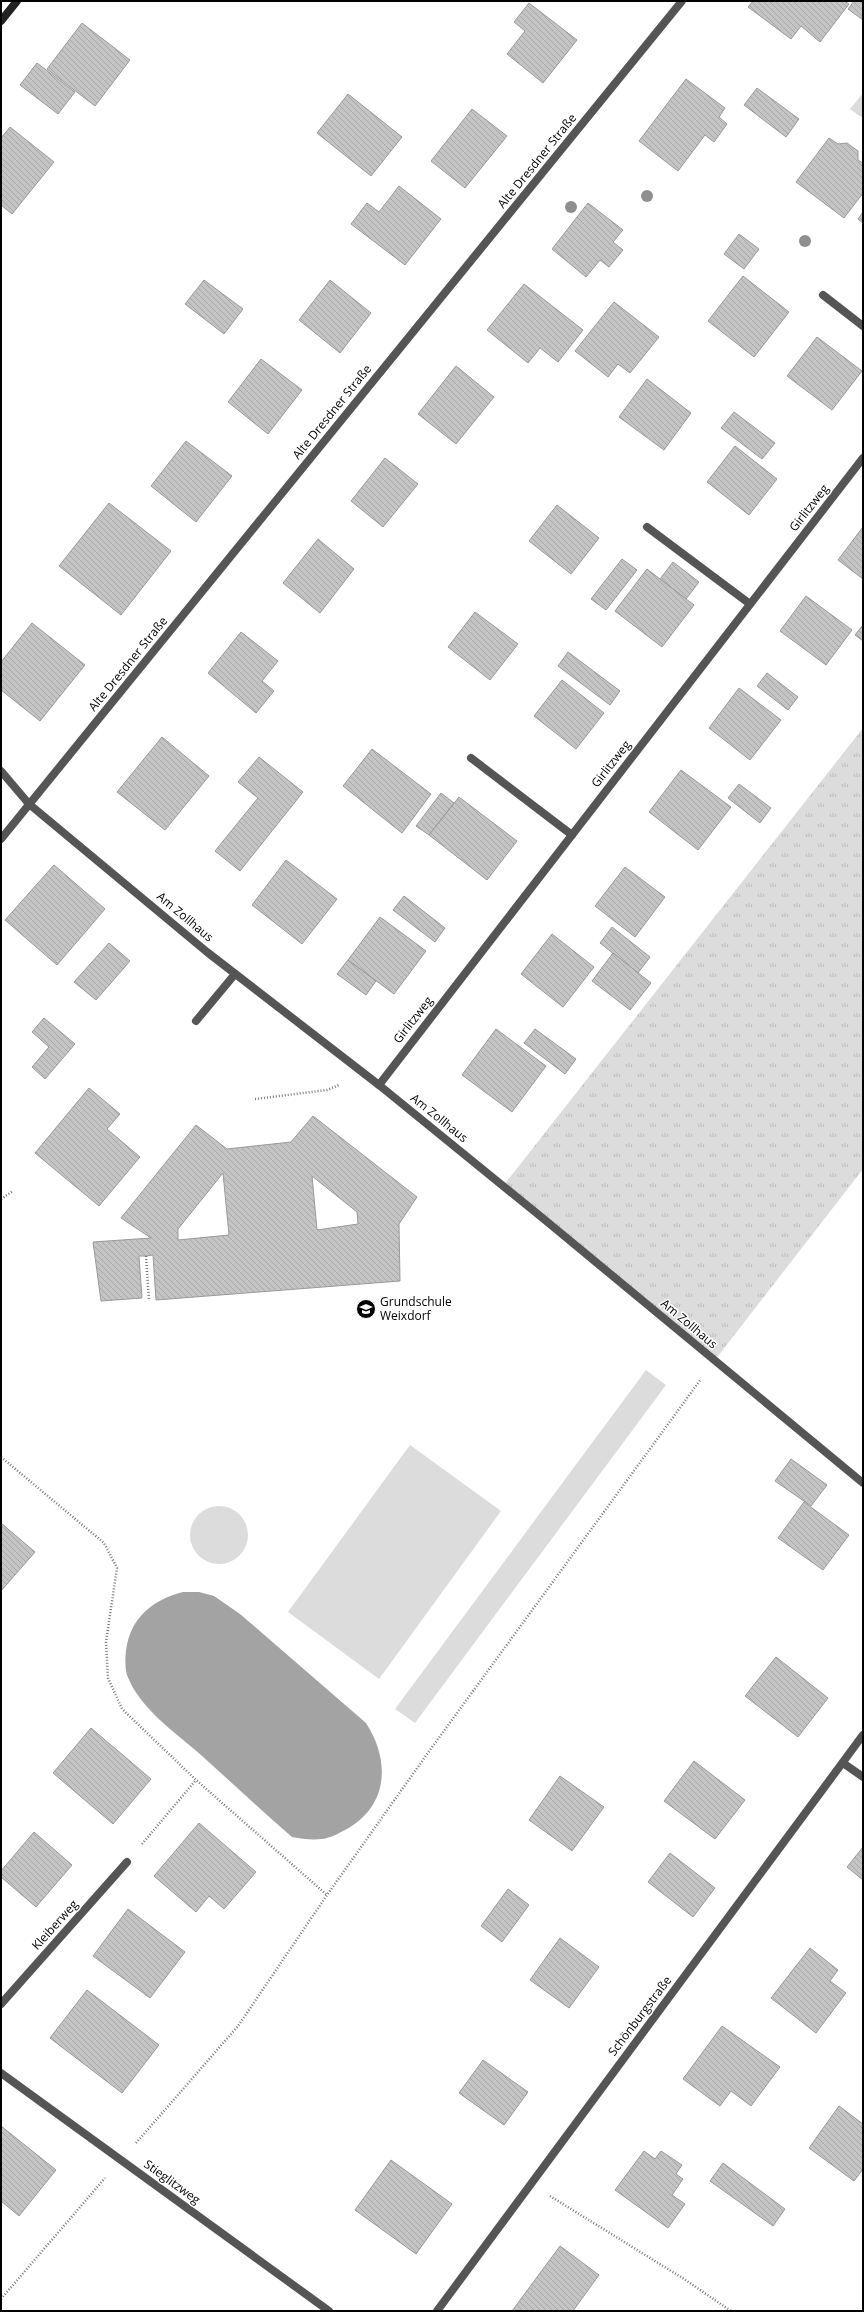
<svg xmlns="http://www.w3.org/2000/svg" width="864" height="2312" font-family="'Open Sans',sans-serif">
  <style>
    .grass { fill: url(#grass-tufts) }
    .pitch { fill: #dcdcdc }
    .water { fill: #a3a3a3 }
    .building { fill: url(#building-back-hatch); stroke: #999; fill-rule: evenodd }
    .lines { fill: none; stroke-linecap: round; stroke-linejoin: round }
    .path { stroke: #777; stroke-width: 2.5; stroke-dasharray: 1 2; stroke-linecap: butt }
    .lane { stroke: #555; stroke-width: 8 }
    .street { stroke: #555; stroke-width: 8 }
    .secondary { stroke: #222; stroke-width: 8 }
    .tree { fill: #8f8f8f }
    .labels { text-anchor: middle; stroke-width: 3; stroke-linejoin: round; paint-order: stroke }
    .street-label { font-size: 12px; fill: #000; stroke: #fff }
    .poi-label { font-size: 12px; fill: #000; stroke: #fff; text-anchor: start }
  </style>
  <defs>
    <pattern id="grass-tufts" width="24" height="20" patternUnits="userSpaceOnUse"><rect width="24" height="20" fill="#dcdcdc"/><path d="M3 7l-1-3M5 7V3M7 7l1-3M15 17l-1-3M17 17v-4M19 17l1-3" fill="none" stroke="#bbb"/></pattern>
    <pattern id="building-back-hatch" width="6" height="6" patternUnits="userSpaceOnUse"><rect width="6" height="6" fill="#c4c4c4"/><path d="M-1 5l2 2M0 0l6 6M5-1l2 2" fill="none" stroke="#a7a7a7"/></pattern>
  </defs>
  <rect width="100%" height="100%" fill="#fff"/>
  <g class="grass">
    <path d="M863,93V118L850,109Z"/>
    <path d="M863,728V1169L715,1360L503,1186Z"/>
  </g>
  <g class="pitch">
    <path d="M646,1370L666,1385L415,1723L395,1709Z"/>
    <path d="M410,1445L501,1511L379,1679L288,1612Z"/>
    <circle cx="219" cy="1535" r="29"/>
  </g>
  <path class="water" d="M183,1592H199L214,1596L240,1614L366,1723C390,1760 389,1805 347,1829C339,1833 331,1838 322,1839C312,1840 302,1839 292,1837C261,1810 231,1782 201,1755C176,1733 139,1708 127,1675C125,1668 125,1658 126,1651C130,1618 152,1600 183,1592Z"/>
  <g class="building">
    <path d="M753,1H844L849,4L820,42L801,26L791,39L748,7Z"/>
    <path d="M854,1H863V20L848,9Z"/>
    <path d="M529,3L577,40L543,83L507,54L525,31L514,22Z"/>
    <path d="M82,23L130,60L95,106L47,69Z"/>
    <path d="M37,63L75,92L58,114L20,85Z"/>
    <path d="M686,79L725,108L719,117L727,124L714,142L705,135L678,171L639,141Z"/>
    <path d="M757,88L799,119L786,137L744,105Z"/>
    <path d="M348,94L402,137L371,176L317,133Z"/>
    <path d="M472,109L507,136L465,188L431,161Z"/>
    <path d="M10,127L54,162L12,214L1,205V138Z"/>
    <path d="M829,138L838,144L847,143L858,151V160L863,163V193L844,218L796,182Z"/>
    <path d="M399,186L441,219L405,265L351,224L367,203L379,212Z"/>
    <path d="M588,203L623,230L613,242L623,250L609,267L600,260L586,277L552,249Z"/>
    <path d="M863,212V223L858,219Z"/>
    <path d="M739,234L759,249L744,269L724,254Z"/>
    <path d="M743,276L789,312L754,357L708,321Z"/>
    <path d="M204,280L243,309L224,334L185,304Z"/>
    <path d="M330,280L371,313L340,353L299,320Z"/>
    <path d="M524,284L583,330L558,362L540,348L528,363L487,330Z"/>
    <path d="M614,302L659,337L630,373L618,364L608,377L575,351Z"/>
    <path d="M817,337L862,371L832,410L787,376Z"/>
    <path d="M261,359L302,390L268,434L228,402Z"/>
    <path d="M456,366L494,397L456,444L418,414Z"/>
    <path d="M647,379L691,413L664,450L619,417Z"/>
    <path d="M734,412L775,443L762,459L721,428Z"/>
    <path d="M186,441L232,476L196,522L151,486Z"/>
    <path d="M735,446L777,479L749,515L707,482Z"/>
    <path d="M385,458L418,484L383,527L351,501Z"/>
    <path d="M109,503L171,551L121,615L59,566Z"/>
    <path d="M557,505L599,538L571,574L529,541Z"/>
    <path d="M863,527V579L838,560Z"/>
    <path d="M318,539L354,569L320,613L283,583Z"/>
    <path d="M622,559L637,570L606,610L591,599Z"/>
    <path d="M673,562L699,582L686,599L660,579Z"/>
    <path d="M647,569L694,605L662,647L615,611Z"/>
    <path d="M806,596L852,630L826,665L780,631Z"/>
    <path d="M475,612L518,644L490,680L448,647Z"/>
    <path d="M32,623L85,665L40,721L1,690V662Z"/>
    <path d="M863,625V641L855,635Z"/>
    <path d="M241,632L278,661L262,681L274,691L256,713L208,673Z"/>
    <path d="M568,652L620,691L610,705L558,666Z"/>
    <path d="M767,673L798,697L788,710L757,686Z"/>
    <path d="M562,680L604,713L576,749L534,716Z"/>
    <path d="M739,688L781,720L750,760L709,728Z"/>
    <path d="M162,737L209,776L165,830L117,792Z"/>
    <path d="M372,749L431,794L402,833L343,786Z"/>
    <path d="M259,757L303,792L240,871L215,851L258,798L238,782Z"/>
    <path d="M681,770L731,807L698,850L649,812Z"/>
    <path d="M739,784L771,808L760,823L728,798Z"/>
    <path d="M441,793L454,803L429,835L416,826Z"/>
    <path d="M459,797L517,841L487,880L429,835Z"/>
    <path d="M286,860L337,899L302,944L252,905Z"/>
    <path d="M54,865L105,909L57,965L5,920Z"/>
    <path d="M625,867L665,897L635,937L595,906Z"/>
    <path d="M404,896L445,928L435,942L393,910Z"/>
    <path d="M380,917L426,951L394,994L348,960Z"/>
    <path d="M612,927L650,957L638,973L600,943Z"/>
    <path d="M552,934L594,967L563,1007L521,974Z"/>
    <path d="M109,943L130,961L96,1000L74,982Z"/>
    <path d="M613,953L651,983L630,1010L592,981Z"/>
    <path d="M348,960L376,981L366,995L337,974Z"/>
    <path d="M44,1018L75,1044L45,1079L32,1067L49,1047L32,1032Z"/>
    <path d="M496,1029L546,1066L512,1112L462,1075Z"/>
    <path d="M535,1029L576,1059L565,1074L524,1043Z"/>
    <path d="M89,1088L120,1114L107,1129L140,1157L99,1206L35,1153Z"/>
    <path d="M313,1116L417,1197L399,1224L400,1281L156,1300L153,1255L146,1256H139L142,1298L101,1301L93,1242L151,1238L121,1218L196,1125L227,1149L291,1142ZM223,1173L229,1235L178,1240V1229ZM312,1176L357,1212L358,1224L317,1230Z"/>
    <path d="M791,1459L827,1485L811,1506L775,1481Z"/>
    <path d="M804,1502L849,1535L823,1570L778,1538Z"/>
    <path d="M1,1523L35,1552L1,1591Z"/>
    <path d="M776,1657L828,1698L798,1737L745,1696Z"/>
    <path d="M91,1728L151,1779L113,1824L53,1773Z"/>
    <path d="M694,1761L745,1800L715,1839L664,1801Z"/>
    <path d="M560,1776L604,1807L572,1851L529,1820Z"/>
    <path d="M199,1823L256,1872L224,1909L209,1896L196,1912L154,1876Z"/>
    <path d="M34,1832L72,1865L36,1907L1,1877V1871Z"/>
    <path d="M863,1847V1880L847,1867Z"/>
    <path d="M670,1853L715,1888L693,1917L648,1882Z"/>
    <path d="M508,1889L529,1905L502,1942L481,1926Z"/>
    <path d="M128,1909L185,1952L150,1998L93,1956Z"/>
    <path d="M560,1938L599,1967L569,2008L530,1980Z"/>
    <path d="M810,1948L838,1970L830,1981L846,1993L816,2033L771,1998Z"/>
    <path d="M87,1990L159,2045L122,2093L50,2038Z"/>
    <path d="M722,2026L780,2067L751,2106L731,2091L720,2106L683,2079Z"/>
    <path d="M483,2060L528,2092L504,2125L459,2093Z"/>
    <path d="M839,2106L863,2124V2169L854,2181L809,2148Z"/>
    <path d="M1,2126L56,2170L19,2216L1,2201Z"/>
    <path d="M644,2151L655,2159L661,2151L682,2165L676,2174L683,2179L672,2195L685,2204L668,2228L615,2190Z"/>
    <path d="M391,2160L452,2204L416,2254L355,2210Z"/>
    <path d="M723,2163L785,2209L773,2226L710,2181Z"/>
    <path d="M560,2246L599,2275L573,2311H512Z"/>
  </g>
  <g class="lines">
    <g class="path">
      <path d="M255,1099L327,1090L339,1085"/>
      <path d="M1,1199L13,1191"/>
      <path d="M146,1256L149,1301"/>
      <path d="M1,1457L104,1543L117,1568L106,1642L108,1678L122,1709L196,1780L327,1895"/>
      <path d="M142,1844L196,1780"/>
      <path d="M136,2143L238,2026L327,1895L430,1750L701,1379"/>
      <path d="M550,2196L684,2279L731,2311"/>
      <path d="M1,2299L105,2178"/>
    </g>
    <g class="lane">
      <path d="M823,295L863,326"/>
      <path d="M647,527L750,604"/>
      <path d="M471,758L572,835"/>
      <path d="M196,1021L235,974"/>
      <path d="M843,1763L863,1777"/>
    </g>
    <g class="street">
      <path d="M1,771L29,804L207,952L379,1085L545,1220L863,1483"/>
      <path d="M1,839L682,1"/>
      <path d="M379,1085L863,458"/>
      <path d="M1,2004L127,1862"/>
      <path d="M1,2073L329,2311"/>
      <path d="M437,2311L863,1735"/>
    </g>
    <path class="secondary" d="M1,21L17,1"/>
  </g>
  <g class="tree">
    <circle cx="647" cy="196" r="6"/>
    <circle cx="571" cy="207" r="6"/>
    <circle cx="805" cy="241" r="6"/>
  </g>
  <defs>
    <symbol id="school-disc" viewBox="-11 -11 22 22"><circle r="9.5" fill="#000" stroke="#fff"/><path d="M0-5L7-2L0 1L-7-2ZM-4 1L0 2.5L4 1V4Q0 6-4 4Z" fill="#fff"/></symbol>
  </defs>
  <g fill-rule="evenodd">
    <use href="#school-disc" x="355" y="1298" width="22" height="22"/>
  </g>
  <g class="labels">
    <g class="street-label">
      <text transform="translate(537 161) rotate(-51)" y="4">Alte Dresdner Straße</text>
      <text transform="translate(332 412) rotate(-51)" y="4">Alte Dresdner Straße</text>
      <text transform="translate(809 508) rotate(-52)" y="4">Girlitzweg</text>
      <text transform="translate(128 664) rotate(-51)" y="4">Alte Dresdner Straße</text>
      <text transform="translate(611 764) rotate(-52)" y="4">Girlitzweg</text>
      <text transform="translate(185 917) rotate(40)" y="4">Am Zollhaus</text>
      <text transform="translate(413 1020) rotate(-52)" y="4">Girlitzweg</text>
      <text transform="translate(439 1118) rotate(39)" y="4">Am Zollhaus</text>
      <text transform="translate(689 1324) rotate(40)" y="4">Am Zollhaus</text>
      <text transform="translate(55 1925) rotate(-48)" y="4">Kleiberweg</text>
      <text transform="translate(640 2016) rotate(-53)" y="4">Schönburgstraße</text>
      <text transform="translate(172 2182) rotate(36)" y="4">Stieglitzweg</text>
    </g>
    <g class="poi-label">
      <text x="380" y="1306">Grundschule<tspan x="380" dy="14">Weixdorf</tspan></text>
    </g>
  </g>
  <rect width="864" height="2312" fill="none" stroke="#000000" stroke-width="4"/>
</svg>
